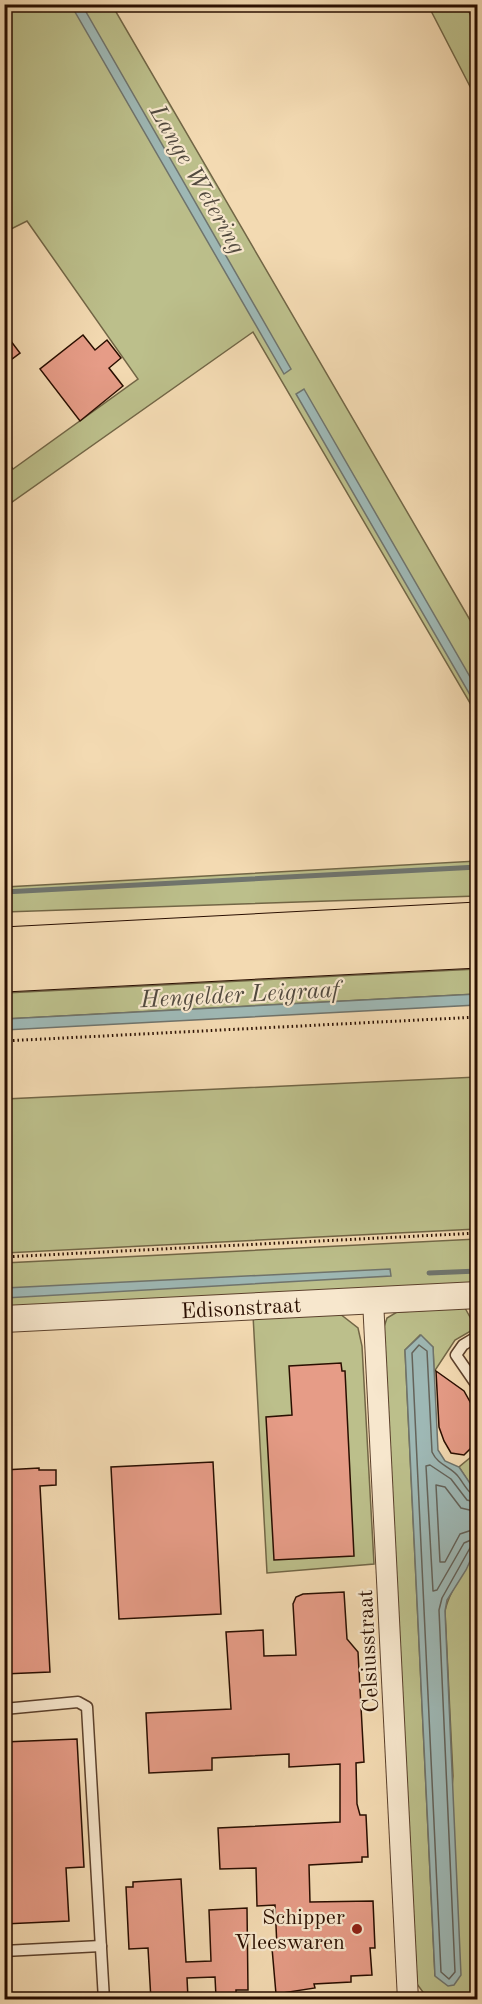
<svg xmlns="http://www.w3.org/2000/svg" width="482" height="2004" font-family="'Old Standard TT',serif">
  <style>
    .green { fill: #bcbf8b; stroke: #726646; stroke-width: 1.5 }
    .water { fill: #9eb8b5; stroke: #6f746d; stroke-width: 1.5 }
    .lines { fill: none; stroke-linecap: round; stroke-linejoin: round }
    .shore { stroke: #64635a; stroke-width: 1.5 }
    .stream { stroke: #6f746d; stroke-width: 5 }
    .building { fill: #e69c87; stroke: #290e00; stroke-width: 1.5 }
    .service-casing { stroke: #5c412c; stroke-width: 13 }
    .minor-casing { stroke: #5c412c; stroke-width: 22 }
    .tertiary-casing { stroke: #5c412c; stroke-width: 28 }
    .motorway-casing { stroke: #290e00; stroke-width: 35 }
    .path { stroke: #290e00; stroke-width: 3; stroke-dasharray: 1.5 3; stroke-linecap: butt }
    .service { stroke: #f7e7cd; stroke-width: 10 }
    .minor { stroke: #f7e7cd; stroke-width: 20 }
    .tertiary { stroke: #f7e7cd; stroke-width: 26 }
    .motorway { stroke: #f3dab2; stroke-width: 33 }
    .poi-dot { fill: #8f2418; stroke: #f7e7cd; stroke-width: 2 }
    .labels { text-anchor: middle; stroke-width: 4.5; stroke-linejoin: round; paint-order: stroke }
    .street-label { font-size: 22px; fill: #290e00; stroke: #f7e7cd }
    .poi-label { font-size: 22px; fill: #290e00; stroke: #f7e7cd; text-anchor: end }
    .water-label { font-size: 24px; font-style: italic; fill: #524a3f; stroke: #f7e7cd }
  </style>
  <rect width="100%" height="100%" fill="#f3dab2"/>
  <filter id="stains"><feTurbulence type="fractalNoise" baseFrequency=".00333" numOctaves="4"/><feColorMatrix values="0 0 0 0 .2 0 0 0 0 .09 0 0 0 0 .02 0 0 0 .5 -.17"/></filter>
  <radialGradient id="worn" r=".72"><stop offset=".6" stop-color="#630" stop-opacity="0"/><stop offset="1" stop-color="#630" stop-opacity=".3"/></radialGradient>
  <g class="green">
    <path d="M4,5H112L477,632V715L253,332L5,507V459L13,469L138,379L27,221L5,232Z"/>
    <path d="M428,5H466L477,30V100Z"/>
    <path d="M477,861V896L5,912V887Z"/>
    <path d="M477,969V994L5,1019V993Z"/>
    <path d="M477,1077V1229L5,1253V1099Z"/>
    <path d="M477,1239V1285L5,1309L4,1263Z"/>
    <path d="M465,1308L476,1328L455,1340L434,1372L433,1347L420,1335L405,1350L435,1976L453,1776L445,1611C449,1591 468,1565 477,1545V1573L472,1583L478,1708L477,1999H428L417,1984L382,1333L387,1318L397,1312Z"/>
    <path d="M335,1310L358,1328L362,1346L374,1564L267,1573L253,1315Z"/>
    <path d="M477,1452V1495L459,1467Z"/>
  </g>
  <g class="water">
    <path d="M71,5H82L291,369L284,374Z"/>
    <path d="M304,389L477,689V707L296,394Z"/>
    <path d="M477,994V1005L5,1030V1019Z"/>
    <path d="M390,1269L391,1276L5,1298V1288Z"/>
    <path d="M421,1335L433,1347L438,1450L445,1461L459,1467L478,1495L477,1546L466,1570L447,1600L445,1611L461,1975L454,1985L448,1986L435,1976L405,1350Z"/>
  </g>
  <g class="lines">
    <g class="shore">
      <path d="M478,1496C468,1495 464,1483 457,1475C449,1466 438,1465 432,1452L427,1351L419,1345L412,1353L441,1972L449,1979L455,1972L439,1610L442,1598L470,1548L478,1545"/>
      <path d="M478,1503L467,1500L451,1479L430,1465L426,1466L433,1591L437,1590L464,1543L478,1537"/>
      <path d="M478,1512L461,1508L445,1487L436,1485L440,1562H445L460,1534L478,1528"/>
    </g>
    <g class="stream">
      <path d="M4,892L478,867"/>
      <path d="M429,1273L478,1271"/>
    </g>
  </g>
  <g class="building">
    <path d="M4,332L20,353L4,365Z"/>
    <path d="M83,335L95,350L107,340L121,358L109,368L123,386L80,421L40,369Z"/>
    <path d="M341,1363L342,1371H345L354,1556L274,1560L266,1417L292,1415L289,1366Z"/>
    <path d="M436,1371L464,1391L474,1409L476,1435L472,1447L464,1455L451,1453L444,1441L439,1427Z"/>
    <path d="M213,1462L221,1614L119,1619L111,1467Z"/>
    <path d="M39,1468V1470H56V1485L40,1486L50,1672L4,1674V1470Z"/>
    <path d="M344,1592L347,1639L358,1652L364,1762L356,1763L357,1804L360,1815H366L368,1857H362V1862L309,1865L310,1902L373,1901L375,1948H370L372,1975L351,1976V1982L314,1984L315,1988L276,1994L272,1948L277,1947L275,1905L257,1906L256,1868L220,1869L218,1828L340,1822V1764L289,1767V1754L212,1758V1770L149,1773L146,1713L231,1709L226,1632L263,1630L264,1656L296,1655L293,1604L296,1597L303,1594Z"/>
    <path d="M77,1739L84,1867L66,1868L69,1921L4,1924V1742Z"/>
    <path d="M181,1879L186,1962L211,1961L209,1910L247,1908L248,1990H236V1996L216,1997L215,1977L187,1978L188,1998L151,2000L148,1948L129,1949L126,1887H133V1882Z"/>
  </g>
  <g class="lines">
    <defs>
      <g id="service">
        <path d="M478,1336L463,1345L456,1355L478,1387"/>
        <path d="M4,1709L78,1702L87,1707L104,2000"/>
        <path d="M4,1951L101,1946"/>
      </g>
      <path id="minor" d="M373,1300L408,2000"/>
      <path id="tertiary" d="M4,1319L478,1295"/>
      <g id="motorway">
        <path d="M4,944L478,919"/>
        <path d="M4,975L478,951"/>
      </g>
    </defs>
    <use href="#service" class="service-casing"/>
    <use href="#minor" class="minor-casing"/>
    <use href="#tertiary" class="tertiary-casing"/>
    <use href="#motorway" class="motorway-casing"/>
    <g class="path">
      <path d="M4,1041L478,1017"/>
      <path d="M4,1257L478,1233"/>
    </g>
    <use href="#service" class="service"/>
    <use href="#minor" class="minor"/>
    <use href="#tertiary" class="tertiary"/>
    <use href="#motorway" class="motorway"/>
  </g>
  <circle class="poi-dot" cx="357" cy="1929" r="6"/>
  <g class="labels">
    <g class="street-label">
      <text transform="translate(241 1307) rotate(-3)" y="8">Edisonstraat</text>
      <text transform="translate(367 1651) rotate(-93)" y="8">Celsiusstraat</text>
    </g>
    <g class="poi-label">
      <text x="345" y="1924">Schipper<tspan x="345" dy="25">Vleeswaren</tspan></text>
    </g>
    <g class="water-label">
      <text transform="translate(198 179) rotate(60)" y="8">Lange Wetering</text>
      <text transform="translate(240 994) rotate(-3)" y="8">Hengelder Leigraaf</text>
    </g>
  </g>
  <rect width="482" height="2004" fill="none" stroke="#f3dab2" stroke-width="24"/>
  <rect x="6" y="6" width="470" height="1992" fill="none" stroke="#290e00" stroke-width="3"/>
  <rect x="12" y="12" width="458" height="1980" fill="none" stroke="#290e00" stroke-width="1.5"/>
  <rect width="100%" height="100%" filter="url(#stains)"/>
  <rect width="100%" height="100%" fill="url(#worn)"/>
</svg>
